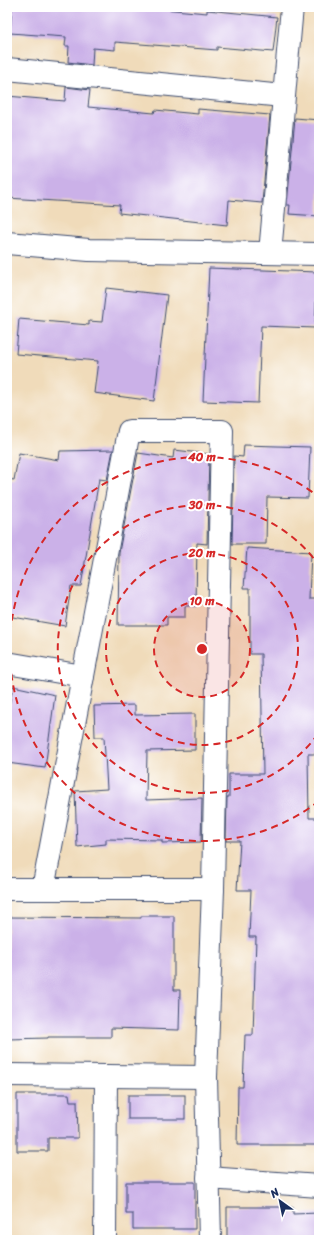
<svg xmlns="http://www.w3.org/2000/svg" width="326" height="1247" font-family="Sriracha,sans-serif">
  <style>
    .building { fill: #cbb1e8 }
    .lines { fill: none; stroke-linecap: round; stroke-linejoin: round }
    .minor-casing { stroke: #3b496c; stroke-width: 24 }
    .minor { stroke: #fff; stroke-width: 22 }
    .ring { fill: none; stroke: #d62828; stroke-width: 2; stroke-dasharray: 7 5 }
    .centre { fill: #d62828; stroke: #fff; stroke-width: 2 }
    .ring-label { font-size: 12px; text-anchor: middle; font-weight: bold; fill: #d62828; stroke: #fff; stroke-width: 4; stroke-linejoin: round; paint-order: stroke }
  </style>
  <rect width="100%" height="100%" fill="#fff"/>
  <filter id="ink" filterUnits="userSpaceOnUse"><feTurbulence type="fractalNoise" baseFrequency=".025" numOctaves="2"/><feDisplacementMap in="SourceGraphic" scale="8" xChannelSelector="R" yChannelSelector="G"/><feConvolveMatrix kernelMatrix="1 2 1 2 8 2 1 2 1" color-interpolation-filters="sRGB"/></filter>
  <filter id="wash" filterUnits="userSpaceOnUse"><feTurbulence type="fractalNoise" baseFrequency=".012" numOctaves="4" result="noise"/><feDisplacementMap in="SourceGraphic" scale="16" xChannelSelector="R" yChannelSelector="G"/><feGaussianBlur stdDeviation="0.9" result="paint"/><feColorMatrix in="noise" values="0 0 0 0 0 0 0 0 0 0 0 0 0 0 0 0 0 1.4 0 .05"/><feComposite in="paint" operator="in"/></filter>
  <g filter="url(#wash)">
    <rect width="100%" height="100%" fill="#f0dbba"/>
    <g id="blocks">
      <g class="building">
        <path d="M12,7H141L207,13V10L277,17L273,52L217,47V50L115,42V50L93,48L92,65L68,62L69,46H65L66,37L10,33Z"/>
        <path d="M66,87L90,90L88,107L154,113L155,110L198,114V109L270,115L262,203L229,200L227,225L119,213L120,205L7,198V96L65,101Z"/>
        <path d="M295,118L319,120V216L289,214L290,205H287Z"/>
        <path d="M209,268L317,272L315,328L261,326L258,403L203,401Z"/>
        <path d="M106,288L167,295L154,401L94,393L98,361L16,354L19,319L89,325V321L102,322Z"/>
        <path d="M244,445L310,447L308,498L267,497L266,544H232L234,456L243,457Z"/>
        <path d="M113,450L107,480L99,479L81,586H71L65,626L7,616V479L14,480L19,453L59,460L60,451Z"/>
        <path d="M174,450L209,454L207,544L197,543L196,606H185V617H167V625H118L119,552L138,453L173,458Z"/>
        <path d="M247,548L311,552L309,599H319V754H308L309,818H319V1145H237L238,1087H243L245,1035H253L256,937H249L251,890H237L240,841H226L227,797H229V774H263L261,654H250V588H244Z"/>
        <path d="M13,686L55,695L45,768L7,763V716Z"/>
        <path d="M135,705V715L195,714V750L147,751L146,800L202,798L201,842L162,843V840L106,839V844L77,847L75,791L107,789L104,737H95L94,706Z"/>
        <path d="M141,916H174V990H180L179,1030L111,1028V1037H48V1038L8,1039L7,917L141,918Z"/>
        <path d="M17,1094H69L70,1101H77L78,1138H48V1151H17Z"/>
        <rect x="128" y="1095" width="57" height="24"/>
        <path d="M126,1182H195V1229H133V1214H126Z"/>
        <path d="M227,1207H293V1214L319,1213V1240H227Z"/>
      </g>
    </g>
  </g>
  <g filter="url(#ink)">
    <use href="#blocks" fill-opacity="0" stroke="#3b496c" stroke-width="1"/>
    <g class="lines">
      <defs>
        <g id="minor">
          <path d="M7,69L283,96"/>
          <path d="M7,243L89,250L319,254"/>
          <path d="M270,253L292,7"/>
          <path d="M7,663L83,676"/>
          <path d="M7,889H213"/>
          <path d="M43,889L129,431H222L213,889L206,1077L210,1240"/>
          <path d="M7,1075L206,1077"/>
          <path d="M208,1178L319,1186"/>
          <path d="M105,1240L106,1076"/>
        </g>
      </defs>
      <use href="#minor" class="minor-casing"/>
      <use href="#minor" class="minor"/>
    </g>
  </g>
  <circle cx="202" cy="649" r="48" fill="#d62828" fill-opacity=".12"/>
  <g class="ring">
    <circle cx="202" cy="649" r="48"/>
    <circle cx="202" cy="649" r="96"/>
    <path d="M318 734A144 144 0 1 1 318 564"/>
    <path d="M319 801A192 192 0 1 1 319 497"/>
  </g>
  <circle cx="202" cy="649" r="6" class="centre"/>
  <g class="ring-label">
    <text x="202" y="461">40 m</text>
    <text x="202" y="509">30 m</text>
    <text x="202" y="557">20 m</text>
    <text x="202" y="605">10 m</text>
  </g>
  <rect width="326" height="1247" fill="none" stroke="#fff" stroke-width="24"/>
  <g transform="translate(280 1201) rotate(327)" stroke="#ffffff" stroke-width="3" paint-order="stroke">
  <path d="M0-3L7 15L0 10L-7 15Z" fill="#1b2f5e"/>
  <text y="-6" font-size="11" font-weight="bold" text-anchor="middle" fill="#1b2f5e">N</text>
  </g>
</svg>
